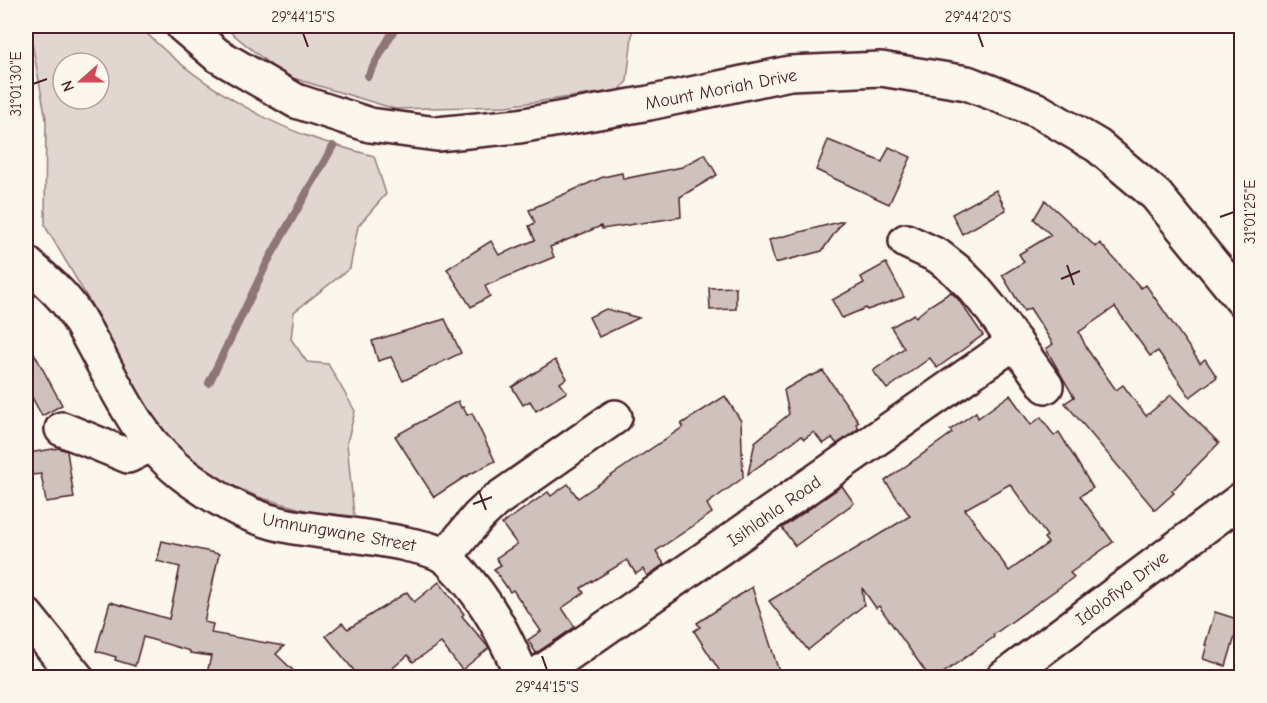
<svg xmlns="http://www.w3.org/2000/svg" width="1267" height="703" font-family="'Comic Neue',sans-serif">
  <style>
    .green { fill: #e2d7d0; stroke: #967b7e; stroke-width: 1.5; fill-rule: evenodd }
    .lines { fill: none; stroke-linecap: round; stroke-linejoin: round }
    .stream { stroke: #907477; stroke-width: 8 }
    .building { fill: #cfc2bc; stroke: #4a1f2b; stroke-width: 1.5; fill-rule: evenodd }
    .street-casing { stroke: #4a1f2b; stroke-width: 38 }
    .street { stroke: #fbf7ec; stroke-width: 33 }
    .ticks { fill: none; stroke: #4a1f2b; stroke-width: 2 }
    .labels { text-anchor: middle; stroke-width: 5; stroke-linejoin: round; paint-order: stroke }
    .street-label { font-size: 18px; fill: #4a1f2b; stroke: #fbf7ec }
    .neatline { fill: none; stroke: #4a1f2b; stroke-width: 2 }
    .ticks-label { font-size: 15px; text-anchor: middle; fill: #4a1f2b }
  </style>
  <rect width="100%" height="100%" fill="#fbf7ec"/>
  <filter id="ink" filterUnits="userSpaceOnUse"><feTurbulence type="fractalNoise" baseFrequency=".0167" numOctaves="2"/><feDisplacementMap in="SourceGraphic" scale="12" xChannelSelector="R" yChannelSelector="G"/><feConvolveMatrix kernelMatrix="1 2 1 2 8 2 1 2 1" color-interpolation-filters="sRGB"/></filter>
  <g filter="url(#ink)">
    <g class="green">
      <path d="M26,26H140C181,71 247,113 304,135C327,143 351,150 374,156L386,194L358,226L350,268L294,312L291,339L307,362L328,364L355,411L347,443L354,516L312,512L259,497L215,478L162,439L96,312L45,226L46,119L31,37L26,35ZM63,63H99V99H63Z"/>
      <path d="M223,26H633L627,81L620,90L506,106L395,109L283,75Z"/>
    </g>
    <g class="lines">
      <g class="stream">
        <path d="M368,76L396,26"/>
        <path d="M209,383L268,261L333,146"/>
      </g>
    </g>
    <g class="building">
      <path d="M828,140L882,162L889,147L911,157L889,204L816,170Z"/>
      <path d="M705,154L717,175L680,197L681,217L602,229L601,226L550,247L554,257L485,286L490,296L471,307L447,269L491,241L499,255L535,240L529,226L535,223L529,210L535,208V207L603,177L622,173L623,179L682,167Z"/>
      <path d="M996,190L1006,210L962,234L952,214Z"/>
      <path d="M1045,200L1096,247L1100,243L1141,288L1146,285L1200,363L1205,359L1217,377L1190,397L1158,351L1150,356L1115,307L1079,332L1087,349L1116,390L1123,385L1146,416L1171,395L1219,443L1172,491L1174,493L1155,510L1065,403L1074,397L1046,349L1053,344L1030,308L1024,311L1002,275L1024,262L1019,254L1051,235L1034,219Z"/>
      <path d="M843,221L822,251L775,263L769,240Z"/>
      <path d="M886,263L904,297L867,310L866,308L842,318L832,300L864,283L861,277Z"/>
      <path d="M736,287V309L710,310L709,288Z"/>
      <path d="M951,292L958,299L983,335L937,368L930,358L887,389L873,371L904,348L891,327L914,314L916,317L929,306Z"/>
      <path d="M606,309L639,318L599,337L589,317Z"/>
      <path d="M445,319L461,353L403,381L391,357L378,361L372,341Z"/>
      <path d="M26,338L62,405L42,416L26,386Z"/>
      <path d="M555,360L567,378L560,383L567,392L536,411L530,401L523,405L512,387Z"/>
      <path d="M823,371L859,422L856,424L859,428L837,444L832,438L823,444L814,432L804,439L801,436L748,474L755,442L789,414L784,390L810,375L811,376Z"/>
      <path d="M1010,395L1031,425L1041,417L1054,436L1059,432L1093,488L1080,496L1113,542L1070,573L1074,577L993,635L994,637L936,678H930L879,606L876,608L862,588L864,605L808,650L769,601L910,516L885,481L952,433L950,430L976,412L978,418ZM1010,484L1047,536L1044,538L1048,543L1009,571L965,509Z"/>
      <path d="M725,396L741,421L743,478L707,504L712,513L656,551L664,564L647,576L643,569L636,574L627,560L581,588L584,593L562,608L575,627L536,653L528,640L541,631L513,590L510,592L494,569L501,565L496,558L517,544L502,524L548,492L551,496L568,484L578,498L683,427L681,424Z"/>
      <path d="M458,401L461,408L463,407L467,415L472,413L495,461L463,478L434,497L395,436Z"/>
      <path d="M59,448L67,451L74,498L46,502L41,474L32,475L28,453Z"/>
      <path d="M842,486L854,503L795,546L782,528Z"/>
      <path d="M162,541L219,554L204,622L213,624L211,633L284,646L276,654L301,678H206L211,656L190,653V651L143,637L135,666L115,660L116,657L96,651L110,602L169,619L180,567L157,561Z"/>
      <path d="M439,582L464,614L462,616L489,648L462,670L441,643L413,662L408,655L381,678H360L326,636L342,623L348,629L407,592L414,602Z"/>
      <path d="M752,587L781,678H724L694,631L700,627L697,623Z"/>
      <path d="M1215,612L1240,620L1226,666L1203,659L1207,645H1205Z"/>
    </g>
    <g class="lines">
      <defs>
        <g id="street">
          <path d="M183,26L217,55L296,101L370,125L437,134L519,126L649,103L790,73L881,69L967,83L1037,110L1098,146L1156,195L1242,300"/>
          <path d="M906,241L938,256L956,270L973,287L992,310L1046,386"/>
          <path d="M26,263C44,279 63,294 76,315C111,371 132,438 188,478C221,502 253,520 294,527C332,533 369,536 406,544C419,547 434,549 445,557C450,560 454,566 458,570C488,601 506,638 523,678"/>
          <path d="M62,429L128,456L152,444"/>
          <path d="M445,557L478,517L495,501L615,417"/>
          <path d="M26,615L77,678"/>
          <path d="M532,678L567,655L1015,342"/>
          <path d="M1003,678L1242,499"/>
        </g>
      </defs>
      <use href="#street" class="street-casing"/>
      <use href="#street" class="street"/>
    </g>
  </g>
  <path class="ticks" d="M303,33L308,47M978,33L983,47M33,84L47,79M1220,217L1234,212M1067,265L1074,285M1061,279L1080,271M479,491L486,510M473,504L492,497M542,656L547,670"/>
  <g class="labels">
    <g class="street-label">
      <text transform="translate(721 89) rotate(-11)" y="6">Mount Moriah Drive</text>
      <text transform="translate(774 511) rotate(-35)" y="6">Isihlahla Road</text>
      <text transform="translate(339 532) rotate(10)" y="6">Umnungwane Street</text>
      <text transform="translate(1122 588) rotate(-37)" y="6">Idolofiya Drive</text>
    </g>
  </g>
  <rect width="1267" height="703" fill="none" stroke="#fbf7ec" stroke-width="66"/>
  <g transform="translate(81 81) rotate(249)"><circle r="28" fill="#fbf7ec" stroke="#b4a19f" stroke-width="1.5"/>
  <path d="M0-4.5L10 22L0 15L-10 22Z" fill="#d1495b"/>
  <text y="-9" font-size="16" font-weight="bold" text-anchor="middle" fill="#4a1f2b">N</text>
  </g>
  <rect x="33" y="33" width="1201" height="637" class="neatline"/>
  <g class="ticks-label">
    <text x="303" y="22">29°44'15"S</text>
    <text x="978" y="22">29°44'20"S</text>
    <text transform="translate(16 84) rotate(-90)" y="5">31°01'30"E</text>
    <text transform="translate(1250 212) rotate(-90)" y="5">31°01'25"E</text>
    <text x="547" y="692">29°44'15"S</text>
  </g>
</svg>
